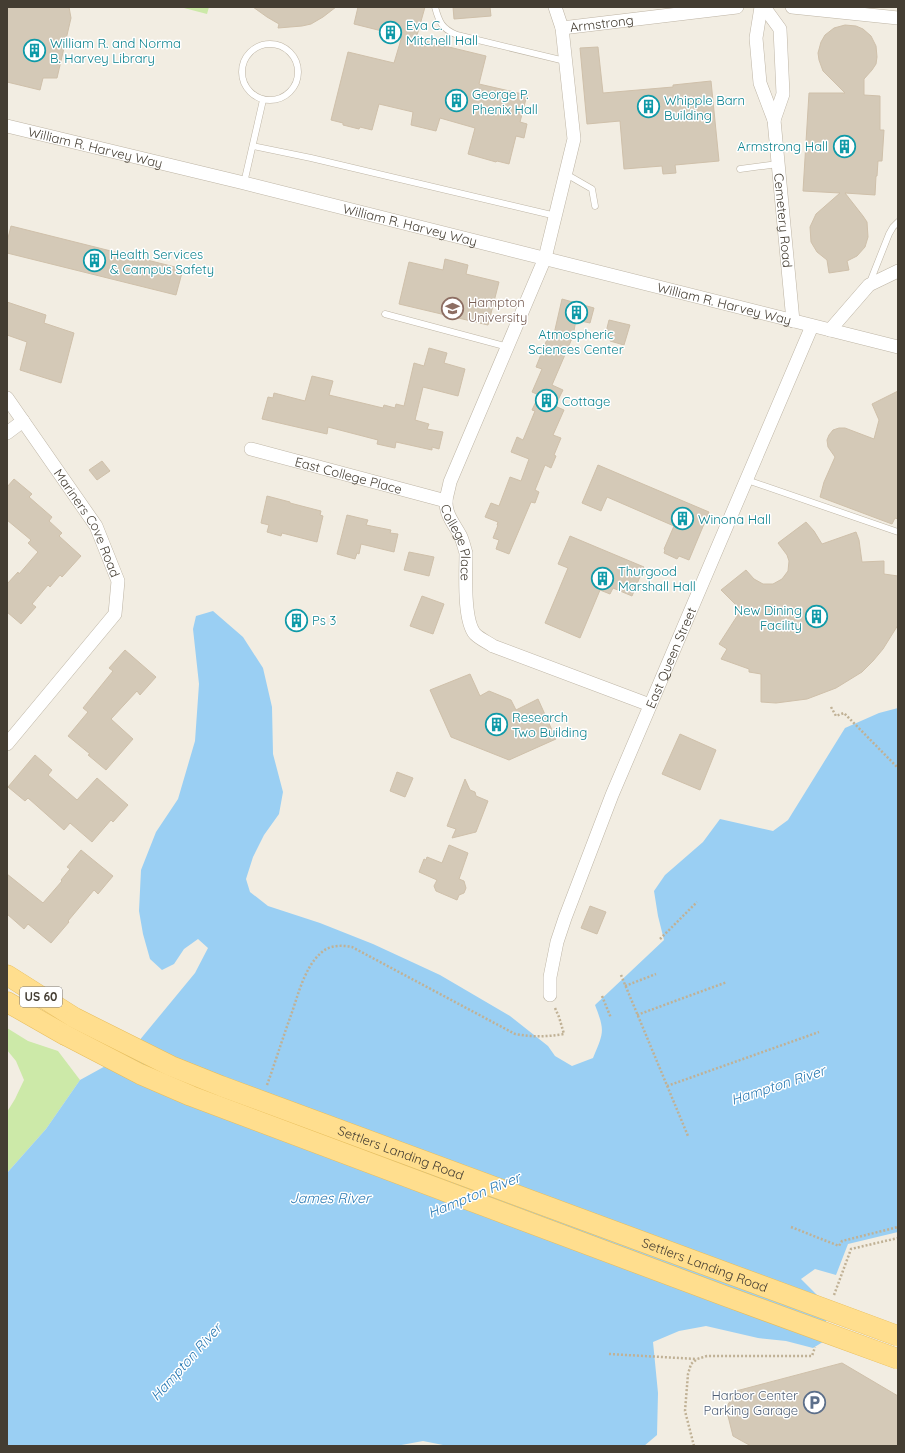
<svg xmlns="http://www.w3.org/2000/svg" width="905" height="1453" font-family="Quicksand,sans-serif">
  <style>
    .green { fill: #cce9a8 }
    .water { fill: #9acff3 }
    .building { fill: #d4c9b7; stroke: #cfc0aa }
    .lines { fill: none; stroke-linecap: round; stroke-linejoin: round }
    .lane-casing { stroke: #beb5a5; stroke-width: 7 }
    .street-casing { stroke: #beb5a5; stroke-width: 14 }
    .primary-casing { stroke: #e8bd5a; stroke-width: 21 }
    .path { stroke: #c0b195; stroke-width: 2.5; stroke-dasharray: 2 2; stroke-linecap: butt }
    .lane { stroke: #fff; stroke-width: 6 }
    .street { stroke: #fff; stroke-width: 13 }
    .primary { stroke: #ffde8e; stroke-width: 20 }
    .primary-bridge-casing { stroke: #e8bd5a; stroke-width: 21; stroke-linecap: butt }
    .primary-bridge { stroke: #ffde8e; stroke-width: 20 }
    .labels { text-anchor: middle; stroke-width: 3; stroke-linejoin: round; paint-order: stroke }
    .shield { fill: #fff; stroke: #7c7770; stroke-width: 1 }
    .shield-label { font-size: 12px; font-weight: bold; fill: #443d32 }
    .street-label { font-size: 13px; fill: #443d32; stroke: #fff }
    .culture-label { font-size: 13px; fill: #0d838f; stroke: #fff; text-anchor: start }
    .education-label { font-size: 13px; fill: #785e54; stroke: #fff; text-anchor: start }
    .service-label { font-size: 13px; fill: #4e5e75; stroke: #fff; text-anchor: end }
    .water-label { font-size: 14px; font-style: italic; fill: #2879b3; stroke: #fff }
  </style>
  <rect width="100%" height="100%" fill="#f2ede2"/>
  <g class="green">
    <path d="M184,7H209L207,14L184,8Z"/>
    <path d="M7,1028L28,1041L58,1051L80,1080L46,1129L7,1173V1112L15,1099L24,1080L16,1061L7,1050Z"/>
  </g>
  <path class="water" d="M213,611L243,637L263,668L272,707L273,754L283,792L279,814L264,835L253,857L246,879L250,892L268,906L320,923L373,944L440,975L510,1016L548,1046L555,1056L572,1066L593,1058C604,1032 605,1031 595,1005L664,940L658,916L654,891L665,875L703,842L720,819L773,831L788,820L845,728L879,713L898,708V1232L848,1244L836,1275L815,1269L801,1279L820,1298L827,1325L826,1340L813,1348L786,1341L758,1338L706,1326L679,1331L653,1342L658,1393L657,1435L644,1446H448L423,1441L396,1446H7V1173L46,1129L80,1080L129,1053L195,973L208,948L198,939L184,949L174,964L162,970L150,959L143,934L139,911L141,870L156,832L178,799L195,741L199,684L193,629L196,616Z"/>
  <g class="building">
    <path d="M7,7H69L71,18L57,78H43L40,90L7,82Z"/>
    <path d="M253,7H336L323,17L311,24L302,26L278,28L279,24L267,17Z"/>
    <path d="M358,7H425L416,39L486,56L479,84L527,95L520,122L527,124L524,138L516,136L509,164L497,161L496,162L468,154L475,128L440,118L436,131L411,125L413,112L379,104L372,130L360,127L359,129L343,125V123L331,120L348,52L394,63L402,36L354,24Z"/>
    <path d="M453,7H490L491,16L454,19Z"/>
    <path d="M845,25L856,26L863,29L871,36L876,46L877,57L876,64L872,70L864,79V95L880,96V130H884L882,161H878L877,176H876L875,195L845,193L863,216L867,222L868,237L865,247L857,256L847,261L849,270L829,273L827,260L817,252L811,242L810,227L816,214L840,193L803,191L809,93H845L823,71L819,60L818,53L821,42L825,35L834,28Z"/>
    <path d="M598,47L603,93L673,87V85L711,81L719,161L675,165L676,173L663,174L662,166L624,169L620,121L587,124L580,48Z"/>
    <path d="M11,226L183,269L176,295L7,253V242Z"/>
    <path d="M445,259L468,265L466,274L499,282L488,325L399,304L409,262L443,270Z"/>
    <path d="M562,299L594,308L590,323L576,320L573,336L552,385L563,390L555,406L564,410L553,435L561,438L554,455L556,456L551,468L545,465L535,490L539,492L535,503L531,502L509,554L496,549L499,540L493,538L498,525H497L498,522L485,517L491,503L499,506L510,477L521,481L529,459L511,452L517,437L523,440L535,411L532,410L539,395L532,392L542,369L536,367L550,332L554,334Z"/>
    <path d="M7,302L46,315L44,323L74,333L61,383L20,370L27,342L7,335Z"/>
    <path d="M609,320L630,325L624,345L610,341L611,337L605,336Z"/>
    <path d="M429,348L447,353L444,363L465,369L458,396L423,387L415,420L429,424L427,429L443,432L439,449L432,447V450L396,442L395,448L377,444L378,440L328,427L327,434L262,419L268,397L273,398L274,393L305,401L312,376L333,381L329,395L383,408L384,405L395,408L396,404L404,406L414,363L424,366Z"/>
    <path d="M898,391V519L895,518L892,524L820,497L824,482L835,457L828,447L827,440L829,435L833,430L839,428H845L874,439L879,420L872,404Z"/>
    <path d="M102,461L110,471L97,480L89,470Z"/>
    <path d="M598,465L709,512L689,560L679,556L677,559L664,553L665,550L664,549L674,526L607,497L601,511L582,503Z"/>
    <path d="M14,479L32,494L29,497L52,517L49,521L62,533L59,536L81,556L62,577L60,575L50,587L48,585L32,604L36,607L21,624L7,612V584L18,572L19,574L38,552L28,543L31,540L7,520V487Z"/>
    <path d="M267,496L290,502V503L321,511L320,515L323,516L317,542L282,533L281,536L267,532L269,525L261,523Z"/>
    <path d="M347,515L368,520L366,525L391,530L390,533L398,534L394,552L361,544L359,554L357,553L355,559L337,554Z"/>
    <path d="M806,522L814,531L822,544L856,532L859,540L862,562L884,561V574L898,576V625L883,649L873,661L862,672L836,688L807,699L776,703L761,702V674L749,672V669L721,659L727,649L719,644L741,610L721,590L746,570L754,579L763,584H773L782,579L788,571L789,561L787,555L778,543Z"/>
    <path d="M570,536L644,567L632,596L613,588L610,594L600,590L580,638L545,623L568,568L558,564Z"/>
    <path d="M409,552L434,557L429,576L404,570Z"/>
    <path d="M422,596L444,604L433,634L410,626Z"/>
    <path d="M125,650L156,677L140,695L137,691L111,719L133,739L106,770L88,755L90,754L68,736L88,712L83,708L113,671L109,668Z"/>
    <path d="M470,674L480,696L489,691L511,700L516,710L538,699L556,739L509,760L451,737L430,690Z"/>
    <path d="M680,734L716,750L700,790L662,774Z"/>
    <path d="M35,755L52,770L48,775L77,800L97,778L128,805L113,822L111,820L92,842L70,823L64,830L28,798L25,801L8,787Z"/>
    <path d="M397,772L413,778L405,797L390,791Z"/>
    <path d="M465,779L470,790L475,792L476,796L488,801L476,832L452,838L456,829L447,826Z"/>
    <path d="M449,845L468,853L459,879L464,881L466,888L464,893L459,895L457,900L436,891L434,886L437,880L419,872L424,859L426,860L427,857L442,863Z"/>
    <path d="M81,850L113,876L98,894L94,890L68,921L69,922L51,943L28,924L24,929L7,914V874L43,903L62,881L61,880L70,869L67,867Z"/>
    <path d="M590,906L606,912L597,934L581,928Z"/>
    <path d="M842,1363L898,1396V1446H751L733,1436L726,1408L736,1391Z"/>
  </g>
  <g class="lines">
    <defs>
      <g id="lane">
        <path d="M435,7C439,22 442,29 457,35L565,61"/>
        <circle cx="270" cy="72" r="28"/>
        <path d="M253,146L311,158L556,216"/>
        <path d="M740,169L778,164"/>
        <path d="M566,174L592,189L595,206"/>
        <path d="M244,183L263,100"/>
        <path d="M870,282L889,234L893,227L898,222"/>
        <path d="M385,314L508,347"/>
        <path d="M747,480L898,532"/>
      </g>
      <g id="street">
        <path id="s1" d="M555,7L562,28L574,139L545,258L450,482C449,488 447,494 446,500C445,514 454,524 460,535C463,541 464,547 466,553C466,572 463,620 475,634C480,639 487,642 493,646L650,705"/>
        <path id="s2" d="M761,7L756,38L760,83L774,120L793,321"/>
        <path d="M764,7L780,29L783,94L774,120"/>
        <path d="M792,7L898,18"/>
        <path id="s3" d="M562,28L737,7"/>
        <path id="s4" d="M7,126L244,183L898,347"/>
        <path d="M830,330L869,285L898,271"/>
        <path id="s5" d="M7,398L96,526L118,581L115,614L7,744"/>
        <path d="M7,433L23,421"/>
        <path id="s6" d="M251,449L446,501"/>
        <path id="s7" d="M550,995V977L557,942L565,918L612,795L812,326"/>
      </g>
      <g id="primary">
        <path d="M7,975L75,1018"/>
        <path d="M7,1002L65,1035"/>
      </g>
    </defs>
    <use href="#lane" class="lane-casing"/>
    <use href="#street" class="street-casing"/>
    <use href="#primary" class="primary-casing"/>
    <g class="path">
      <path d="M831,707L836,716L844,713L898,768"/>
      <path d="M660,939L697,902"/>
      <path d="M621,975L688,1136"/>
      <path d="M625,986L656,974"/>
      <path d="M602,996L611,1018"/>
      <path d="M637,1015L727,982"/>
      <path d="M267,1085C275,1063 282,1040 290,1018C298,996 304,967 322,952C330,945 342,945 352,947L515,1034C532,1037 546,1037 564,1034L559,1017L555,1008"/>
      <path d="M667,1086L819,1032"/>
      <path d="M791,1227L839,1246L842,1241L898,1227"/>
      <path d="M834,1295L851,1249L898,1238"/>
      <path d="M609,1354L697,1359"/>
      <path d="M694,1446L685,1411L688,1374L691,1364L697,1359L707,1356H812L815,1347"/>
    </g>
    <use href="#lane" class="lane"/>
    <use href="#street" class="street"/>
    <use href="#primary" class="primary"/>
    <defs>
      <g id="primary-bridge">
        <path id="s8" d="M75,1018L171,1066L221,1086L898,1336"/>
        <path d="M65,1035L140,1074L191,1096L725,1296L898,1359"/>
      </g>
    </defs>
    <use href="#primary-bridge" class="primary-bridge-casing"/>
    <use href="#primary-bridge" class="primary-bridge"/>
  </g>
  <defs>
    <symbol id="building-ring" viewBox="-11 -11 22 22"><circle r="9.5" fill="#fff" stroke="#0f9aa8" stroke-width="1.5"/><path d="M-4-6H4V6H1V3H-1V6H-4ZM-2.5-4.3h1.7v1.8h-1.7ZM.8-4.3h1.7v1.8H.8ZM-2.5-1h1.7V.8h-1.7ZM.8-1h1.7V.8H.8Z" fill="#0f9aa8"/></symbol>
    <symbol id="university-ring" viewBox="-11 -11 22 22"><circle r="9.5" fill="#fff" stroke="#8d6e63" stroke-width="1.5"/><path d="M0-5L7-2L0 1L-7-2ZM-4 1L0 2.5L4 1V4Q0 6-4 4Z" fill="#8d6e63"/></symbol>
    <symbol id="parking-ring" viewBox="-11 -11 22 22"><circle r="9.5" fill="#fff" stroke="#5c6f8a" stroke-width="1.5"/><path d="M-3.5-5.5H1a3.5 3.5 0 0 1 0 7H-1V5.5H-3.5ZM-1-3.4V-.6H.8a1.4 1.4 0 0 0 0-2.8Z" fill="#5c6f8a"/></symbol>
  </defs>
  <g fill-rule="evenodd">
    <use href="#building-ring" x="378" y="20" width="25" height="25"/>
    <use href="#building-ring" x="22" y="38" width="25" height="25"/>
    <use href="#building-ring" x="444" y="88" width="25" height="25"/>
    <use href="#building-ring" x="636" y="94" width="25" height="25"/>
    <use href="#building-ring" x="832" y="134" width="25" height="25"/>
    <use href="#building-ring" x="82" y="248" width="25" height="25"/>
    <use href="#university-ring" x="440" y="296" width="25" height="25"/>
    <use href="#building-ring" x="564" y="300" width="25" height="25"/>
    <use href="#building-ring" x="534" y="388" width="25" height="25"/>
    <use href="#building-ring" x="670" y="506" width="25" height="25"/>
    <use href="#building-ring" x="590" y="566" width="25" height="25"/>
    <use href="#building-ring" x="804" y="604" width="25" height="25"/>
    <use href="#building-ring" x="284" y="608" width="25" height="25"/>
    <use href="#building-ring" x="484" y="712" width="25" height="25"/>
    <use href="#parking-ring" x="802" y="1390" width="25" height="25"/>
  </g>
  <g class="labels">
    <rect class="shield" x="20" y="987" width="42" height="20" rx="3"/>
    <g class="shield-label">
      <text x="41" y="1001">US 60</text>
    </g>
    <g class="street-label">
      <text dy="5" stroke="none"><textPath href="#s3" startOffset="40">Armstrong</textPath></text>
      <text dy="5" stroke="none"><textPath href="#s4" startOffset="91">William R. Harvey Way</textPath></text>
      <text dy="5" stroke="none"><textPath href="#s2" startOffset="217">Cemetery Road</textPath></text>
      <text dy="5" stroke="none"><textPath href="#s4" startOffset="415">William R. Harvey Way</textPath></text>
      <text dy="5" stroke="none"><textPath href="#s4" startOffset="739">William R. Harvey Way</textPath></text>
      <text dy="5" stroke="none"><textPath href="#s6" startOffset="101">East College Place</textPath></text>
      <text dy="5" stroke="none"><textPath href="#s5" startOffset="149">Mariners Cove Road</textPath></text>
      <text dy="5" stroke="none"><textPath href="#s1" startOffset="563">College Place</textPath></text>
      <text dy="5" stroke="none"><textPath href="#s7" startOffset="360">East Queen Street</textPath></text>
      <text dy="5" stroke="none"><textPath href="#s8" startOffset="353">Settlers Landing Road</textPath></text>
      <text dy="5" stroke="none"><textPath href="#s8" startOffset="677">Settlers Landing Road</textPath></text>
    </g>
    <g class="culture-label">
      <text x="406" y="30">Eva C.<tspan x="406" dy="15">Mitchell Hall</tspan></text>
      <text x="50" y="48">William R. and Norma<tspan x="50" dy="15">B. Harvey Library</tspan></text>
      <text x="472" y="99">George P.<tspan x="472" dy="15">Phenix Hall</tspan></text>
      <text x="664" y="105">Whipple Barn<tspan x="664" dy="15">Building</tspan></text>
      <text x="828" y="151" text-anchor="end">Armstrong Hall</text>
      <text x="110" y="259">Health Services<tspan x="110" dy="15">&amp; Campus Safety</tspan></text>
      <text x="576" y="339" text-anchor="middle">Atmospheric<tspan x="576" dy="15">Sciences Center</tspan></text>
      <text x="562" y="406">Cottage</text>
      <text x="698" y="524">Winona Hall</text>
      <text x="618" y="576">Thurgood<tspan x="618" dy="15">Marshall Hall</tspan></text>
      <text x="802" y="615" text-anchor="end">New Dining<tspan x="802" dy="15">Facility</tspan></text>
      <text x="312" y="625">Ps 3</text>
      <text x="512" y="722">Research<tspan x="512" dy="15">Two Building</tspan></text>
    </g>
    <g class="education-label">
      <text x="468" y="307">Hampton<tspan x="468" dy="15">University</tspan></text>
    </g>
    <g class="service-label">
      <text x="798" y="1400">Harbor Center<tspan x="798" dy="15">Parking Garage</tspan></text>
    </g>
    <g class="water-label">
      <text transform="translate(778 1085) rotate(-18)" y="5">Hampton River</text>
      <text transform="translate(474 1195) rotate(-22)" y="5">Hampton River</text>
      <text x="330" y="1203">James River</text>
      <text transform="translate(186 1362) rotate(-48)" y="5">Hampton River</text>
    </g>
  </g>
  <rect width="905" height="1453" fill="none" stroke="#443d32" stroke-width="16"/>
</svg>
